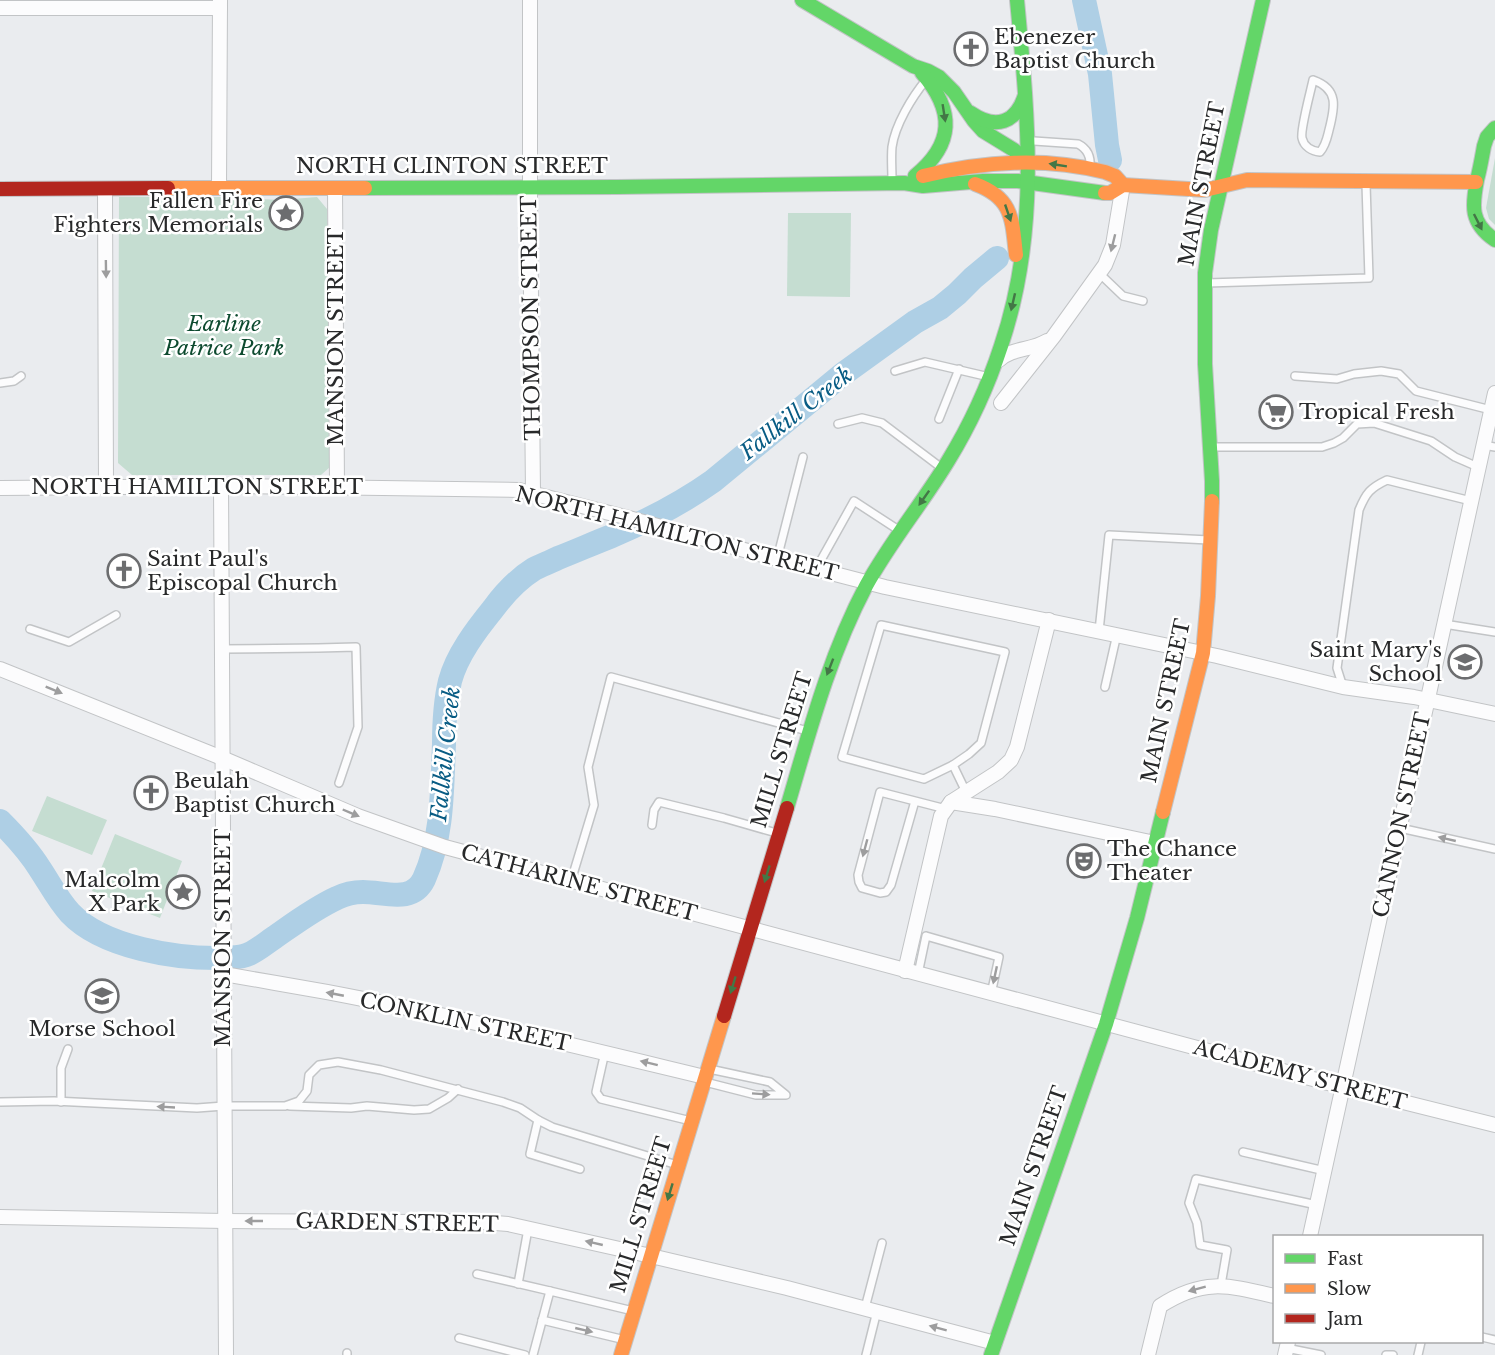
<svg xmlns="http://www.w3.org/2000/svg" width="1495" height="1355" font-family="'Libre Baskerville',serif">
  <style>
    .green { fill: #c5ddd1 }
    .lines { fill: none; stroke-linecap: round; stroke-linejoin: round }
    .river { stroke: #aecfe5; stroke-width: 24 }
    .lane-casing { stroke: #c2c4c6; stroke-width: 10 }
    .street-casing { stroke: #c2c4c6; stroke-width: 16 }
    .fast-casing { stroke: #c2c4c6; stroke-width: 16 }
    .slow-casing { stroke: #c2c4c6; stroke-width: 16 }
    .jam-casing { stroke: #c2c4c6; stroke-width: 16 }
    .lane { stroke: #fcfcfd; stroke-width: 7 }
    .street { stroke: #fcfcfd; stroke-width: 14 }
    .fast { stroke: #63d668; stroke-width: 14 }
    .slow { stroke: #ff974d; stroke-width: 14 }
    .jam { stroke: #b3261e; stroke-width: 14 }
    .oneway { fill: #437746 }
    .oneway2 { fill: #9d9d9e }
    .labels { text-anchor: middle; stroke-width: 5; stroke-linejoin: round; paint-order: stroke }
    .poi-label { font-size: 21px; fill: #28292a; stroke: #fff; text-anchor: start }
    .street-label { font-size: 21px; fill: #28292a; stroke: #fff }
    .park-label { font-size: 21px; font-style: italic; fill: #0d4a2f; stroke: #fff }
    .water-label { font-size: 22px; font-style: italic; fill: #085c84; stroke: #fff }
  </style>
  <rect width="100%" height="100%" fill="#eaecef"/>
  <g class="green">
    <path d="M1495,158V225L1489,219L1486,208Z"/>
    <path d="M119,197H221L281,200L317,197L327,209L330,467L321,475H132L118,463Z"/>
    <path d="M788,213H851L850,297L787,296Z"/>
    <path d="M47,796L107,820L92,855L32,831Z"/>
    <path d="M115,834L182,861L160,918L92,891Z"/>
  </g>
  <g class="lines">
    <g class="river">
      <path d="M1084,0L1100,74L1107,145L1110,160"/>
      <path d="M0,821C15,836 29,851 40,869C50,884 58,900 70,913C103,948 177,959 223,958C231,957 241,958 249,954C258,950 266,943 275,937C295,923 315,908 337,898C345,894 354,892 363,892C385,892 412,904 424,879C443,837 442,789 444,744C444,723 445,702 450,681C457,655 476,630 493,609C504,594 518,579 534,569C542,565 550,562 558,558C576,551 594,543 612,536C647,521 682,503 713,481L843,374L915,322L940,308L957,294L973,278L997,258"/>
    </g>
    <defs>
      <g id="lane">
        <path d="M1313,80C1339,89 1335,107 1329,130C1327,138 1326,145 1320,152C1312,151 1304,147 1302,138C1300,130 1311,90 1313,80Z"/>
        <path d="M1034,141L1078,144C1088,149 1091,158 1090,168"/>
        <path d="M892,180C892,169 891,158 892,147C895,125 912,97 926,80"/>
        <path d="M1100,274L1123,296L1143,301"/>
        <path d="M1207,283L1369,278L1366,184"/>
        <path d="M895,371L925,362L985,376"/>
        <path d="M1295,376L1337,379L1354,374L1381,371L1399,374L1416,391L1491,410"/>
        <path d="M0,383L14,381L21,376"/>
        <path d="M939,419L959,369"/>
        <path d="M838,424L862,418L882,423L939,466"/>
        <path d="M1483,445L1495,447"/>
        <path d="M1213,447H1322L1334,443L1343,438L1357,424L1374,423L1431,441L1455,457L1478,467"/>
        <path d="M777,559L803,457"/>
        <path d="M816,569L854,501L897,529"/>
        <path d="M1444,624L1495,632"/>
        <path d="M881,625L1005,652L981,743L969,754L953,765L924,779L842,757Z"/>
        <path d="M30,629L69,642L116,615"/>
        <path d="M1099,631L1109,535L1209,540"/>
        <path d="M222,649L318,648L356,647L358,727L339,783"/>
        <path d="M1105,687L1117,634"/>
        <path d="M1343,687L1337,668L1359,510C1366,493 1370,488 1387,480L1471,501"/>
        <path d="M953,765L966,792"/>
        <path d="M915,801L891,885L886,892L880,893L862,888L859,882L858,875L880,792L946,809"/>
        <path d="M652,825L654,810L659,802L724,818L773,832"/>
        <path d="M1400,828L1495,849"/>
        <path d="M571,881L594,805L588,767L611,677L804,730"/>
        <path d="M918,974L926,936L999,957L991,994"/>
        <path d="M605,1052L596,1092L601,1099L687,1120"/>
        <path d="M709,1083L756,1095H786L770,1082L714,1070"/>
        <path d="M0,1102L54,1101L197,1108L224,1106H285L299,1101L307,1091L309,1075L319,1065L338,1062L381,1070L503,1102L520,1108L538,1120L552,1127L674,1164"/>
        <path d="M61,1102V1068L68,1049"/>
        <path d="M290,1106L351,1108L367,1106L414,1110L429,1109L448,1098L458,1089"/>
        <path d="M538,1120L530,1154L580,1169"/>
        <path d="M1243,1152L1325,1171"/>
        <path d="M477,1274L550,1291"/>
        <path d="M518,1284L528,1229"/>
        <path d="M1221,1285L1227,1250L1200,1245L1197,1223L1189,1203L1196,1179L1317,1205"/>
        <path d="M865,1308L882,1243"/>
        <path d="M542,1320L621,1339"/>
        <path d="M1482,1337L1495,1340"/>
        <path d="M459,1338L525,1355"/>
        <path d="M1286,1348L1321,1355"/>
        <path d="M347,1353V1355"/>
        <path d="M533,1355L550,1291L629,1310"/>
        <path d="M866,1355L877,1311"/>
        <path d="M1386,1355H1393"/>
        <path d="M1418,1355L1421,1342"/>
      </g>
      <g id="street">
        <path d="M530,0V199L533,493"/>
        <path d="M0,8H220"/>
        <path d="M219,188L220,1"/>
        <path d="M335,188L337,486"/>
        <path d="M105,189L106,487"/>
        <path d="M999,360C1013,347 1031,351 1047,341"/>
        <path d="M1001,403L1054,336L1105,265L1113,245L1123,185"/>
        <path d="M221,486L226,1355"/>
        <path d="M0,488L238,486L519,490L629,518L777,559L885,587L1217,656L1343,687L1414,697L1495,714"/>
        <path d="M0,669L222,758L358,816L445,847L1343,1087L1495,1125"/>
        <path d="M951,802L995,809L1155,843"/>
        <path d="M905,971L941,816L951,802L998,772L1011,760L1017,747L1049,620"/>
        <path d="M224,974C258,980 293,986 327,992C454,1016 580,1047 705,1077"/>
        <path d="M0,1217L225,1221L427,1222L470,1221L508,1224L651,1256L787,1288L995,1343"/>
        <path d="M1310,1236L1495,393"/>
        <path d="M1148,1355L1160,1306C1203,1278 1228,1285 1274,1296"/>
        <path d="M1285,1355L1288,1342"/>
      </g>
      <g id="fast">
        <path d="M802,0L913,66L928,71L939,77L954,92L974,121L983,131L1014,150L1029,162"/>
        <path d="M971,113C996,130 1016,123 1025,95"/>
        <path d="M1495,128L1487,137L1484,146C1482,157 1480,169 1477,180C1472,206 1470,223 1495,240"/>
        <path d="M915,176C954,144 955,111 922,73"/>
        <path d="M365,188L617,187L904,183L923,186L983,181H1018L1105,193"/>
        <path d="M1212,501V481L1205,364V273L1211,230L1263,0"/>
        <path d="M787,808C809,733 829,656 866,586C890,542 922,504 948,461C970,425 988,386 1001,346C1040,231 1028,118 1017,0"/>
        <path d="M991,1355L1106,1024L1137,918L1163,812"/>
      </g>
      <g id="slow">
        <path d="M923,176C985,161 1043,157 1105,172L1115,176L1123,185"/>
        <path d="M975,184C1013,198 1012,219 1016,255"/>
        <path d="M168,188H365"/>
        <path d="M1105,193H1110L1123,185L1205,190L1247,180L1476,182"/>
        <path d="M1163,812L1203,653L1208,596L1212,501"/>
        <path d="M621,1355L724,1016"/>
      </g>
      <g id="jam">
        <path d="M0,189L168,188"/>
        <path d="M724,1016L787,808"/>
      </g>
    </defs>
    <use href="#lane" class="lane-casing"/>
    <use href="#street" class="street-casing"/>
    <use href="#fast" class="fast-casing"/>
    <use href="#slow" class="slow-casing"/>
    <use href="#jam" class="jam-casing"/>
    <use href="#lane" class="lane"/>
    <use href="#street" class="street"/>
    <use href="#fast" class="fast"/>
    <use href="#slow" class="slow"/>
    <use href="#jam" class="jam"/>
  </g>
  <defs><path id="oneway-solid" d="M-6-.8H1V-3.2L6.5 0L1 3.2V.8H-6Z" transform="scale(1.5)"/></defs>
  <g class="oneway">
    <use href="#oneway-solid" transform="translate(944 113) rotate(81)"/>
    <use href="#oneway-solid" transform="translate(1058 165) rotate(-171)"/>
    <use href="#oneway-solid" transform="translate(1008 213) rotate(71)"/>
    <use href="#oneway-solid" transform="translate(1478 222) rotate(63)"/>
    <use href="#oneway-solid" transform="translate(1013 302) rotate(103)"/>
    <use href="#oneway-solid" transform="translate(924 498) rotate(125)"/>
    <use href="#oneway-solid" transform="translate(830 667) rotate(111)"/>
    <use href="#oneway-solid" transform="translate(767 874) rotate(107)"/>
    <use href="#oneway-solid" transform="translate(733 985) rotate(107)"/>
    <use href="#oneway-solid" transform="translate(670 1192) rotate(107)"/>
  </g>
  <g class="oneway2">
    <use href="#oneway-solid" transform="translate(1113 243) rotate(104)"/>
    <use href="#oneway-solid" transform="translate(106 269) rotate(89)"/>
    <use href="#oneway-solid" transform="translate(54 690) rotate(22)"/>
    <use href="#oneway-solid" transform="translate(351 813) rotate(23)"/>
    <use href="#oneway-solid" transform="translate(1447 839) rotate(-167)"/>
    <use href="#oneway-solid" transform="translate(865 848) rotate(105)"/>
    <use href="#oneway-solid" transform="translate(995 975) rotate(102)"/>
    <use href="#oneway-solid" transform="translate(335 994) rotate(-169)"/>
    <use href="#oneway-solid" transform="translate(649 1063) rotate(-166)"/>
    <use href="#oneway-solid" transform="translate(761 1094) rotate(4)"/>
    <use href="#oneway-solid" transform="translate(166 1107) rotate(-177)"/>
    <use href="#oneway-solid" transform="translate(254 1221) rotate(-180)"/>
    <use href="#oneway-solid" transform="translate(594 1243) rotate(-167)"/>
    <use href="#oneway-solid" transform="translate(1197 1289) rotate(165)"/>
    <use href="#oneway-solid" transform="translate(938 1328) rotate(-165)"/>
    <use href="#oneway-solid" transform="translate(584 1330) rotate(13)"/>
  </g>
  <defs>
    <symbol id="church-ring" viewBox="-11 -11 22 22"><circle r="9.5" fill="#fff" stroke="#6c6d6f" stroke-width="1.5"/><path d="M-1.2-6h2.4v3.5h3.3v2.4h-3.3V6h-2.4V-.1h-3.3v-2.4h3.3Z" fill="#6c6d6f"/></symbol>
    <symbol id="sight-ring" viewBox="-11 -11 22 22"><circle r="9.5" fill="#fff" stroke="#6c6d6f" stroke-width="1.5"/><path d="M0-6L1.8-2.2L6-1.7L2.9 1.2L3.7 5.4L0 3.3L-3.7 5.4L-2.9 1.2L-6-1.7L-1.8-2.2Z" fill="#6c6d6f"/></symbol>
    <symbol id="supermarket-ring" viewBox="-11 -11 22 22"><circle r="9.5" fill="#fff" stroke="#6c6d6f" stroke-width="1.5"/><path d="M-6-5.5h2.5l.6 2H6L4.5 2H-2.5L-4.4-4H-6ZM-1.5 3.2a1.3 1.3 0 1 0 .1 0ZM3 3.2a1.3 1.3 0 1 0 .1 0Z" fill="#6c6d6f"/></symbol>
    <symbol id="school-ring" viewBox="-11 -11 22 22"><circle r="9.5" fill="#fff" stroke="#6c6d6f" stroke-width="1.5"/><path d="M0-5L7-2L0 1L-7-2ZM-4 1L0 2.5L4 1V4Q0 6-4 4Z" fill="#6c6d6f"/></symbol>
    <symbol id="theatre-ring" viewBox="-11 -11 22 22"><circle r="9.5" fill="#fff" stroke="#6c6d6f" stroke-width="1.5"/><path d="M-5-5.5Q0-4 5-5.5V0Q5 5 0 6Q-5 5-5 0ZM-3.3-2.5H-1v1.5H-3.3ZM1-2.5H3.3v1.5H1ZM-2.8 1Q0 5.5 2.8 1Z" fill="#6c6d6f"/></symbol>
  </defs>
  <g fill-rule="evenodd">
    <use href="#church-ring" x="952" y="30" width="38" height="38"/>
    <use href="#sight-ring" x="267" y="194" width="38" height="38"/>
    <use href="#supermarket-ring" x="1257" y="393" width="38" height="38"/>
    <use href="#church-ring" x="105" y="552" width="38" height="38"/>
    <use href="#school-ring" x="1446" y="643" width="38" height="38"/>
    <use href="#church-ring" x="132" y="774" width="38" height="38"/>
    <use href="#theatre-ring" x="1065" y="842" width="38" height="38"/>
    <use href="#sight-ring" x="164" y="873" width="38" height="38"/>
    <use href="#school-ring" x="83" y="977" width="38" height="38"/>
  </g>
  <g class="labels">
    <g class="poi-label">
      <text x="994" y="44">Ebenezer<tspan x="994" dy="24">Baptist Church</tspan></text>
      <text x="263" y="208" text-anchor="end">Fallen Fire<tspan x="263" dy="24">Fighters Memorials</tspan></text>
      <text x="1299" y="419">Tropical Fresh</text>
      <text x="147" y="566">Saint Paul's<tspan x="147" dy="24">Episcopal Church</tspan></text>
      <text x="1442" y="657" text-anchor="end">Saint Mary's<tspan x="1442" dy="24">School</tspan></text>
      <text x="174" y="788">Beulah<tspan x="174" dy="24">Baptist Church</tspan></text>
      <text x="1107" y="856">The Chance<tspan x="1107" dy="24">Theater</tspan></text>
      <text x="160" y="887" text-anchor="end">Malcolm<tspan x="160" dy="24">X Park</tspan></text>
      <text x="102" y="1036" text-anchor="middle">Morse School</text>
    </g>
    <g class="street-label">
      <text x="452" y="173">NORTH CLINTON STREET</text>
      <text transform="translate(1202 184) rotate(-79)" y="7">MAIN STREET</text>
      <text transform="translate(531 318) rotate(-91)" y="7">THOMPSON STREET</text>
      <text transform="translate(336 337) rotate(-90)" y="7">MANSION STREET</text>
      <text x="197" y="494">NORTH HAMILTON STREET</text>
      <text transform="translate(677 534) rotate(14)" y="7">NORTH HAMILTON STREET</text>
      <text transform="translate(1166 701) rotate(-78)" y="7">MAIN STREET</text>
      <text transform="translate(782 750) rotate(-73)" y="7">MILL STREET</text>
      <text transform="translate(1402 815) rotate(-78)" y="7">CANNON STREET</text>
      <text transform="translate(579 883) rotate(15)" y="7">CATHARINE STREET</text>
      <text transform="translate(223 938) rotate(-90)" y="7">MANSION STREET</text>
      <text transform="translate(465 1022) rotate(12)" y="7">CONKLIN STREET</text>
      <text transform="translate(1300 1075) rotate(15)" y="7">ACADEMY STREET</text>
      <text transform="translate(1034 1166) rotate(-71)" y="7">MAIN STREET</text>
      <text transform="translate(641 1215) rotate(-73)" y="7">MILL STREET</text>
      <text transform="translate(397 1223) rotate(1)" y="7">GARDEN STREET</text>
    </g>
    <g class="park-label">
      <text x="224" y="331">Earline<tspan x="224" dy="24">Patrice Park</tspan></text>
    </g>
    <g class="water-label">
      <text transform="translate(796 413) rotate(-38)" y="8">Fallkill Creek</text>
      <text transform="translate(445 754) rotate(-84)" y="8">Fallkill Creek</text>
    </g>
  </g>
  <rect x="1273" y="1235" width="210" height="108" fill="#ffffff" stroke="#a9a9aa" stroke-width="1.5"/>
  <rect x="1285" y="1254" width="30" height="9" fill="#63d668" stroke="#a9a9aa" stroke-width="1.5"/>
  <text x="1327" y="1265" font-size="18" fill="#28292a">Fast</text>
  <rect x="1285" y="1284" width="30" height="9" fill="#ff974d" stroke="#a9a9aa" stroke-width="1.5"/>
  <text x="1327" y="1295" font-size="18" fill="#28292a">Slow</text>
  <rect x="1285" y="1314" width="30" height="9" fill="#b3261e" stroke="#a9a9aa" stroke-width="1.5"/>
  <text x="1327" y="1325" font-size="18" fill="#28292a">Jam</text>
</svg>
